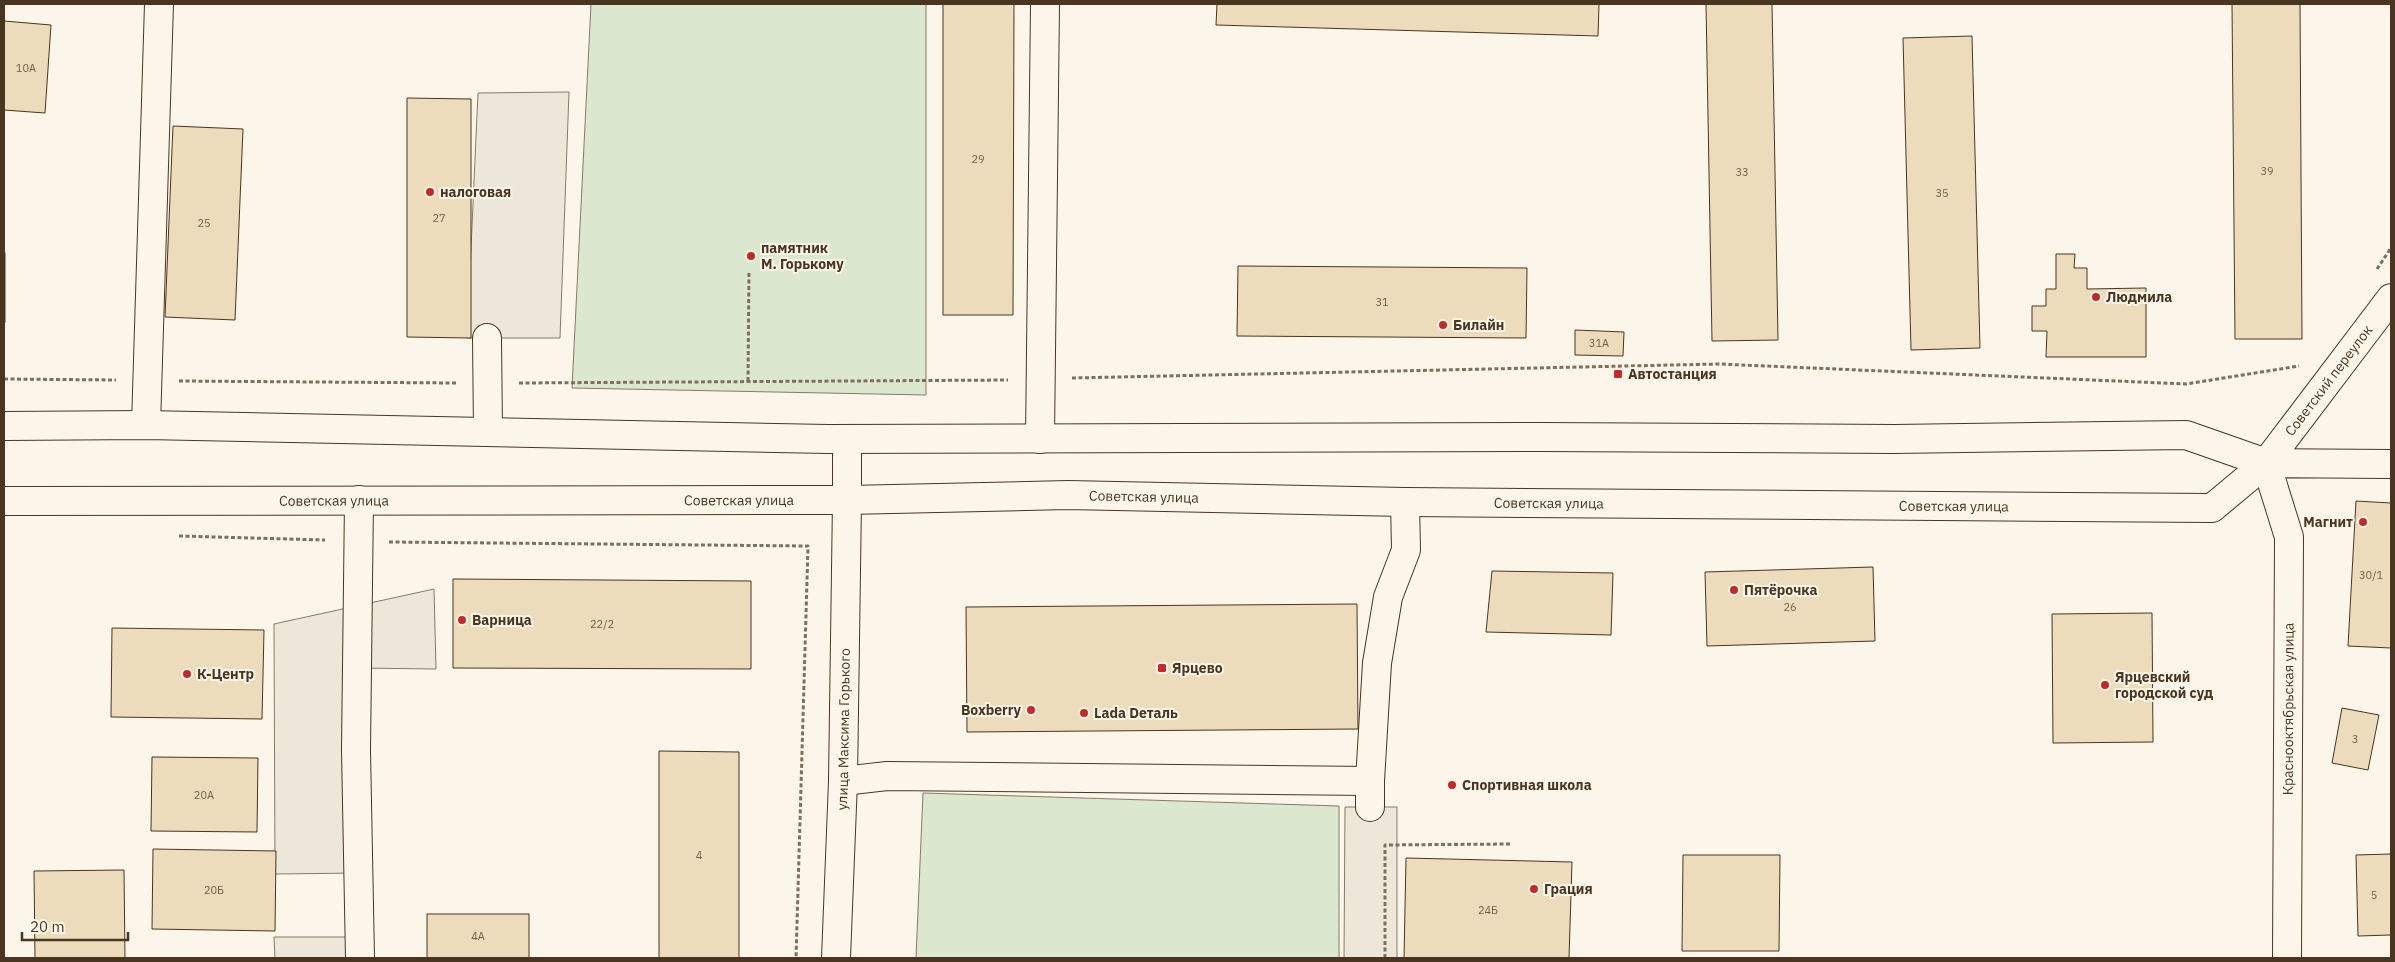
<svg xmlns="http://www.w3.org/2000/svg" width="2395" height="962" font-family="'IBM Plex Sans',sans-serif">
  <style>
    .green { fill: #dce7d0; stroke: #887966 }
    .parking { fill: #ede7d9; stroke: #887966 }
    .building { fill: #ecdcbc; stroke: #4a3520 }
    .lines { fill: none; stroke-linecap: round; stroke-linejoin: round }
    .minor-casing { stroke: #4a3520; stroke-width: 30 }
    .major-casing { stroke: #4a3520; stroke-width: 30 }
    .path { stroke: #7f6f5c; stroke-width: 3; stroke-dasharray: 4 2.5; stroke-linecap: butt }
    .minor { stroke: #fbf6e9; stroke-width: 28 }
    .major { stroke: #fbf6e9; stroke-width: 28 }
    .poi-dot { fill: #c62828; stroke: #fbf6e9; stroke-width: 2 }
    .labels { text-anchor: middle; stroke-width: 4; stroke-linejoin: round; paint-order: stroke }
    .number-label { font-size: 11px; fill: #725f47 }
    .poi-label { font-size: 14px; font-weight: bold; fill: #4a3520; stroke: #fbf6e9; text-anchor: start }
    .street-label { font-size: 14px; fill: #4a3520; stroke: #fbf6e9 }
  </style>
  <rect width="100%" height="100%" fill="#fbf6e9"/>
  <g class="green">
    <path d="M591,4H926V395L572,388Z"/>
    <path d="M923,793L1339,806V958H916Z"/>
  </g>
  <g class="parking">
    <path d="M569,92L560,338H467L478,93Z"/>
    <path d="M434,589L436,669L358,668L359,873L275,874L274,624Z"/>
    <path d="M1345,807H1397V958H1344Z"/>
    <path d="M274,937H360V958H275Z"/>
  </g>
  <g class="building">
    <path d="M943,4H1014L1013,315H943Z"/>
    <path d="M1217,4H1599L1598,36L1216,25Z"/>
    <path d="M1706,4H1772L1778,340L1712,341Z"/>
    <path d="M2232,4H2300L2302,339H2235Z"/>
    <path d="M4,21L51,25L45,113L4,110Z"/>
    <path d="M1972,36L1980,348L1911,350L1903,38Z"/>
    <path d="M407,98L471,99V338L407,337Z"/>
    <path d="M173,126L243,129L235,320L165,317Z"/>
    <rect x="4" y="253" width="1" height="69"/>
    <path d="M2056,254H2075L2074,268H2087V289L2146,288V357H2046L2047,331H2032V306H2046V289H2056Z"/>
    <path d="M1238,266L1527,268L1526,338L1237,336Z"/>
    <path d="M1575,330L1624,332L1623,356L1575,355Z"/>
    <path d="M2356,501L2391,503V648L2348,646Z"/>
    <path d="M1873,567L1875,641L1707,646L1705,572Z"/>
    <path d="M1492,571L1613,573L1611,635L1486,632Z"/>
    <path d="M453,579L751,581V669L453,668Z"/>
    <path d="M1357,604L1358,729L967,732L966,607Z"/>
    <path d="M2152,613L2153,742L2053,743L2052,614Z"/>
    <path d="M112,628L264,630L262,719L111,717Z"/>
    <path d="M2342,708L2379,715L2368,770L2332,763Z"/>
    <path d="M659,751L739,752V958H659Z"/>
    <path d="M152,757L258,758L257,832L151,831Z"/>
    <path d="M153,849L276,851L275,931L152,929Z"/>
    <path d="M2391,854V935L2358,936L2356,855Z"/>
    <path d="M1683,855H1780L1779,951H1682Z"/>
    <path d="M1406,858L1572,862L1569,958H1404Z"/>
    <path d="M124,870L125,958H35L34,871Z"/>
    <rect x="427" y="914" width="102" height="44"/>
  </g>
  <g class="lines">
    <defs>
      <g id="minor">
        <path d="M487,338L488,432"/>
        <path d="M146,425L159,4"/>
        <path d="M1040,439L1045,4"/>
        <path d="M359,500L356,750L360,958"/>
        <path d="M843,781L887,776L1370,781L1377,663L1388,597L1406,550L1405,502"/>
        <path d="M1370,807V781"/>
        <path id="s1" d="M836,958L843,781L847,500"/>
        <path id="s2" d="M2287,958L2289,537L2266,463L2391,464"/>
      </g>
      <g id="major">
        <path d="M4,426L146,425L828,439L1540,437L1894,439L2186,435L2266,463"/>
        <path d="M847,439V500"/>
        <path id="s3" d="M4,501L847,500L1068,495L1405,502L2212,508L2266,463L2391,298"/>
      </g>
    </defs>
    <use href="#minor" class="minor-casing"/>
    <use href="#major" class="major-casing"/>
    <g class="path">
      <path d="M2377,269L2391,248"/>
      <path d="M1072,378L1719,364L2186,384L2299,366"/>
      <path d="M4,379L116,380"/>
      <path d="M179,381L456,383"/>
      <path d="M748,381L749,272"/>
      <path d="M519,383L1008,380"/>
      <path d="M179,536L325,540"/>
      <path d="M389,542L808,546L796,958"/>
      <path d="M1385,958V845L1510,844"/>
    </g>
    <use href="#minor" class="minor"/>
    <use href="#major" class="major"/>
  </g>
  <g class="poi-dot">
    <circle cx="430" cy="192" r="5"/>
    <circle cx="751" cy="256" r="5"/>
    <circle cx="2096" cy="297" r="5"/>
    <circle cx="1443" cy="325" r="5"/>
    <rect x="1613" y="369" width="10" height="10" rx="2.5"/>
    <circle cx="2363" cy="522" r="5"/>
    <circle cx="1734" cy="590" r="5"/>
    <circle cx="462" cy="620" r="5"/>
    <rect x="1157" y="663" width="10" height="10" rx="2.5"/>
    <circle cx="187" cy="674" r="5"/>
    <circle cx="2105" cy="685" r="5"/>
    <circle cx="1031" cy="710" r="5"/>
    <circle cx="1084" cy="713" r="5"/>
    <circle cx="1452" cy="785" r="5"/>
    <circle cx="1534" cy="889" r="5"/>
  </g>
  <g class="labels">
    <g class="number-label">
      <text x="26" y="72">10А</text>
      <text x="978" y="163">29</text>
      <text x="2267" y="175">39</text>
      <text x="1742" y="176">33</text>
      <text x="1942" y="197">35</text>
      <text x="439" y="222">27</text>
      <text x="204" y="227">25</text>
      <text x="1382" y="306">31</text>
      <text x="1599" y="347">31А</text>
      <text x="2371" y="579">30/1</text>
      <text x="1790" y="611">26</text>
      <text x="602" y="628">22/2</text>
      <text x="2355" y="743">3</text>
      <text x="204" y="799">20А</text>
      <text x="699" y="859">4</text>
      <text x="214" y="894">20Б</text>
      <text x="2374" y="899">5</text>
      <text x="1488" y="914">24Б</text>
      <text x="478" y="940">4А</text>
    </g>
    <g class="poi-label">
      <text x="440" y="197">налоговая</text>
      <text x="761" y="253">памятник<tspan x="761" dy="16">М. Горькому</tspan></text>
      <text x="2106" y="302">Людмила</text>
      <text x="1453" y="330">Билайн</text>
      <text x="1628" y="379">Автостанция</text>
      <text x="2353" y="527" text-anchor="end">Магнит</text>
      <text x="1744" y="595">Пятёрочка</text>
      <text x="472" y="625">Варница</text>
      <text x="1172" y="673">Ярцево</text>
      <text x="197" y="679">К-Центр</text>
      <text x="2115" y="682">Ярцевский<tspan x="2115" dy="16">городской суд</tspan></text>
      <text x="1021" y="715" text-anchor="end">Boxberry</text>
      <text x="1094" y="718">Lada Dеталь</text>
      <text x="1462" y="790">Спортивная школа</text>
      <text x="1544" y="894">Грация</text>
    </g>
    <g class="street-label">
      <text dy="5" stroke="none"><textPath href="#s3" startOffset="2382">Советский переулок</textPath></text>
      <text dy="5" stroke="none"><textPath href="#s3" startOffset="1140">Советская улица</textPath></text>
      <text dy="5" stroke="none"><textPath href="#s3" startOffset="330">Советская улица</textPath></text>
      <text dy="5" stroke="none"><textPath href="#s3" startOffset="735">Советская улица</textPath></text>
      <text dy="5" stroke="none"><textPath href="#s3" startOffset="1545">Советская улица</textPath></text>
      <text dy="5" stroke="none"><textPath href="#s3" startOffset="1950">Советская улица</textPath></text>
      <text dy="5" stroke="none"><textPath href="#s2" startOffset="249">Краснооктябрьская улица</textPath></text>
      <text dy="5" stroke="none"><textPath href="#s1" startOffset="229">улица Максима Горького</textPath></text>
    </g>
  </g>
  <rect width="2395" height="962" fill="none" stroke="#4a3520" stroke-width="10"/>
  <path d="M22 932v8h106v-8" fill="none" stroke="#4a3520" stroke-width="2.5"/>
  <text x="30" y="932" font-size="15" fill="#4a3520" stroke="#fbf6e9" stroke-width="4" paint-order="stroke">20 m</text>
</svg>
